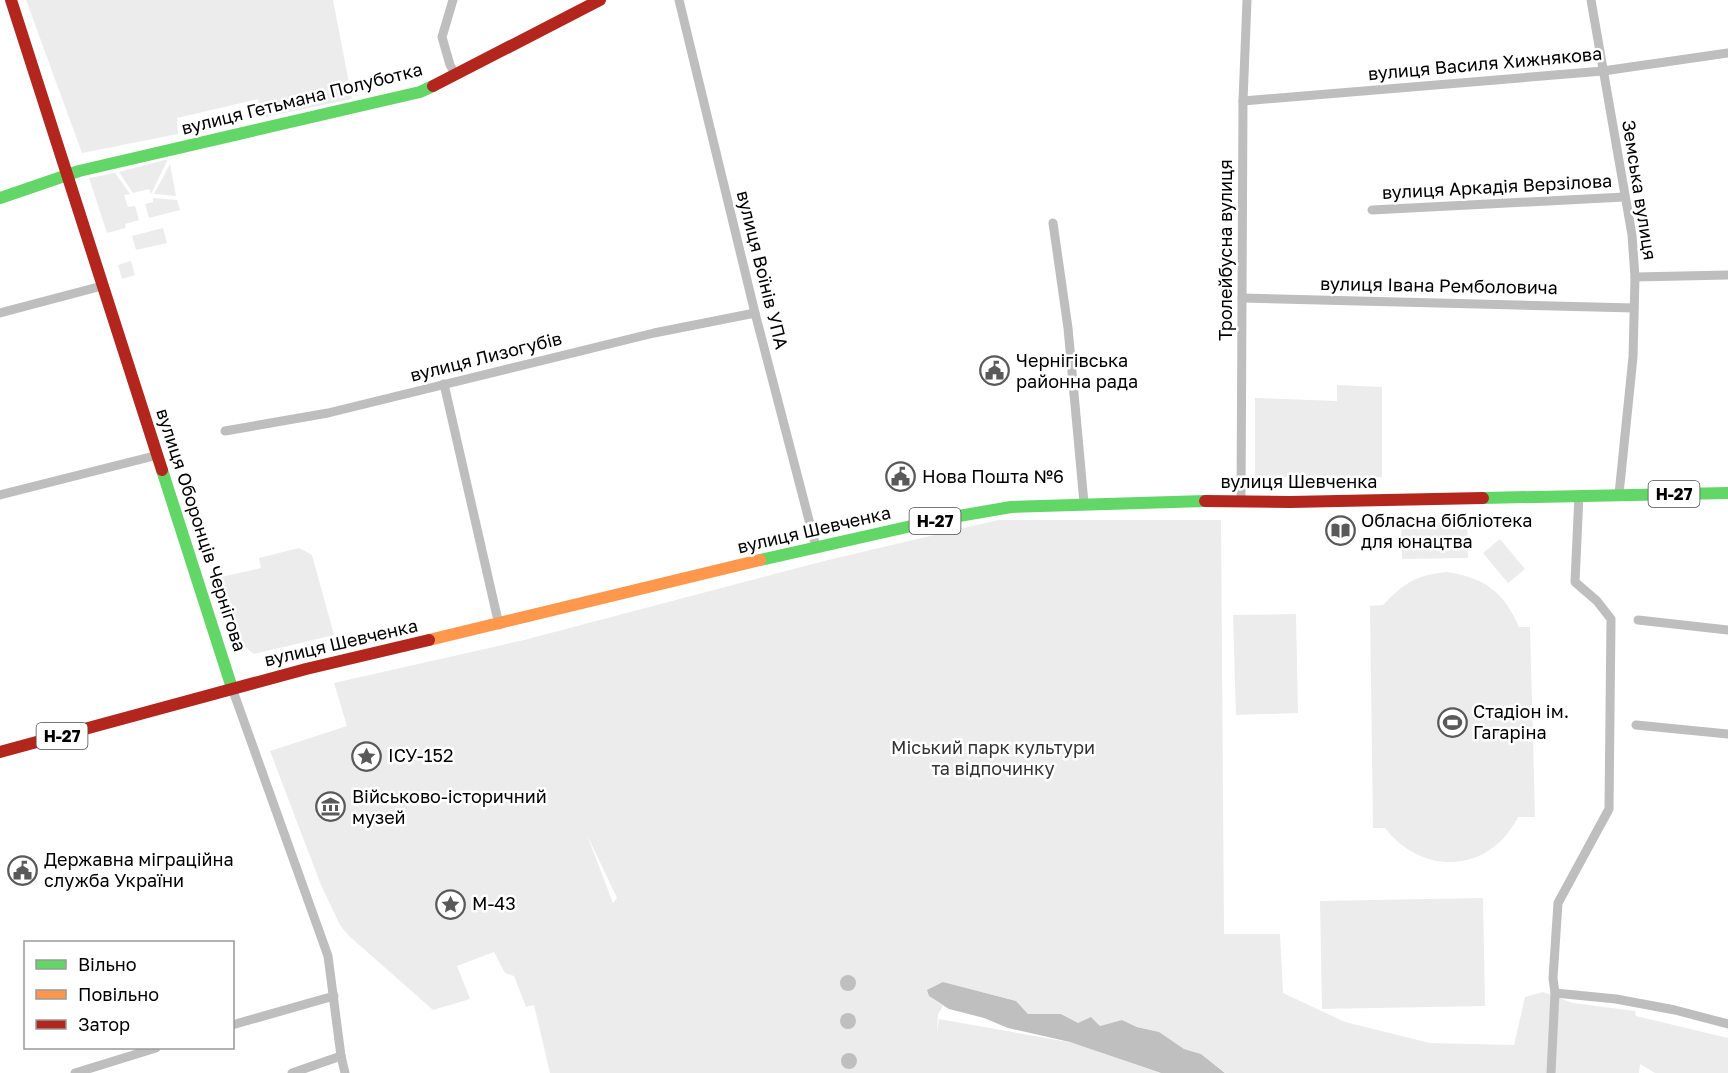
<svg xmlns="http://www.w3.org/2000/svg" width="1728" height="1073" font-family="'Golos Text',sans-serif">
  <style>
    .green { fill: #ececec; fill-rule: evenodd }
    .water { fill: #bfbfbf }
    .lines { fill: none; stroke-linecap: round; stroke-linejoin: round }
    .street { stroke: #bebebe; stroke-width: 9 }
    .fast { stroke: #63d668; stroke-width: 12 }
    .slow { stroke: #ff974d; stroke-width: 12 }
    .jam { stroke: #b3261e; stroke-width: 12 }
    .labels { text-anchor: middle; stroke-width: 5; stroke-linejoin: round; paint-order: stroke }
    .shield { fill: #fff; stroke: #4c4c4c; stroke-width: 1.5 }
    .shield-label { font-size: 16px; font-weight: bold; fill: #000 }
    .street-label { font-size: 18px; fill: #000; stroke: #fff }
    .poi-label { font-size: 18px; fill: #000; stroke: #fff; text-anchor: start }
    .park-label { font-size: 18px; fill: #333; stroke: #fff }
  </style>
  <rect width="100%" height="100%" fill="#fff"/>
  <g class="green">
    <path d="M26,0H333L352,99L261,118L258,99L177,118L178,134L82,153Z"/>
    <path d="M168,159L151,194L149,189L133,193L119,172Z"/>
    <path d="M170,164L176,196L154,194Z"/>
    <path d="M115,173L130,194L124,195L128,207L135,206L139,220L125,224L126,228L107,233L89,178Z"/>
    <path d="M153,198L177,200L180,210L149,218L145,204L153,202Z"/>
    <path d="M163,228L167,243L136,250L132,236Z"/>
    <path d="M131,261L135,275L122,279L118,265Z"/>
    <path d="M1337,385L1382,387V477H1255V398L1337,401Z"/>
    <path d="M998,520H1221L1224,934H1280L1283,993L1345,1022L1430,1043L1514,1045L1525,997L1543,992L1573,1003L1635,1011L1636,1016L1728,1038V1073H1655L1640,1064L1639,1073H1226L1201,1054L1184,1049L1155,1031L1138,1027L1122,1020L1100,1026L1092,1018L1078,1023L1061,1014H1028L1016,1001L943,982L929,996L943,1006L938,1014L937,1032L939,1019L1074,1043L1160,1073H550L534,1005L526,1007L514,976L505,973L494,952L457,966L470,999L433,1010L348,935L340,925L321,885L270,751L347,726L334,683L524,640L828,560ZM587,835L617,898L614,902L613,903Z"/>
    <path d="M1467,522L1468,558L1402,559L1401,523Z"/>
    <path d="M1500,539L1525,569L1508,583L1483,553Z"/>
    <path d="M299,548L312,555L334,635L254,654L240,643L221,577L261,568L259,558Z"/>
    <path d="M1447,572C1485,578 1504,592 1519,627H1530L1535,817H1518C1490,873 1423,877 1385,828H1373L1370,606L1383,605C1404,583 1416,575 1447,572Z"/>
    <path d="M1296,614L1298,713L1236,715L1233,615Z"/>
    <path d="M1483,898L1485,1006L1322,1009L1320,901Z"/>
  </g>
  <g class="water">
    <circle cx="848" cy="983" r="8"/>
    <path d="M943,982L1016,1001L1028,1014H1061L1078,1023L1091,1017L1100,1026L1122,1020L1137,1027L1159,1032L1184,1049L1201,1054L1225,1073H1161L1070,1042L1008,1028L984,1018L949,1009L929,996L927,990Z"/>
    <circle cx="848" cy="1021" r="8"/>
    <circle cx="849" cy="1061" r="8"/>
  </g>
  <g class="lines">
    <g class="street">
      <path d="M453,0L442,37L450,65L456,75"/>
      <path d="M679,0L755,313L816,547"/>
      <path d="M1591,0L1632,235L1635,277L1633,357L1619,494"/>
      <path d="M1243,101L1603,71L1728,53"/>
      <path d="M1372,210L1624,197"/>
      <path d="M1053,223L1068,328L1084,503"/>
      <path d="M1635,277L1728,275"/>
      <path d="M1242,298L1634,308"/>
      <path d="M0,313L102,286"/>
      <path d="M444,384L499,625"/>
      <path d="M225,431L328,413L654,333L755,313"/>
      <path d="M0,495L158,455"/>
      <path d="M1241,501L1243,101L1247,0"/>
      <path d="M1638,620L1728,630"/>
      <path d="M232,688L328,956L341,1056L345,1073"/>
      <path d="M1636,725L1728,734"/>
      <path d="M1555,993L1616,999L1675,1010L1728,1024"/>
      <path d="M232,1025L334,996"/>
      <path d="M75,1073L156,1048"/>
      <path d="M292,1073L341,1056"/>
      <path d="M1551,1073L1555,993L1553,978L1558,903L1609,809L1611,619L1597,601L1575,582L1579,495"/>
    </g>
    <g class="fast">
      <path d="M0,198L79,171L420,92L433,86"/>
      <path d="M162,470L232,688"/>
      <path d="M1483,498L1728,493"/>
      <path d="M760,560L947,518L1011,507L1205,501"/>
    </g>
    <path class="slow" d="M429,640L760,560"/>
    <g class="jam">
      <path d="M11,0L162,470"/>
      <path d="M433,86L600,0"/>
      <path d="M1205,501L1290,502L1483,498"/>
      <path d="M0,752L306,669L429,640"/>
    </g>
  </g>
  <defs>
    <symbol id="civic-ring" viewBox="-11 -11 22 22"><circle r="9.5" fill="#fff" stroke="#595959" stroke-width="1.5"/><path d="M-.6-6.5H3V-4.5H.6V-3L4-1V1h2V6H-6V1h2V-1L-.6-3ZM-1.2 2.5V6h2.4V2.5Z" fill="#595959"/></symbol>
    <symbol id="library-ring" viewBox="-11 -11 22 22"><circle r="9.5" fill="#fff" stroke="#595959" stroke-width="1.5"/><path d="M-6-4Q-3-5.5-.7-3.5V5Q-3 3-6 4ZM6-4Q3-5.5 .7-3.5V5Q3 3 6 4Z" fill="#595959"/></symbol>
    <symbol id="stadium-ring" viewBox="-11 -11 22 22"><circle r="9.5" fill="#fff" stroke="#595959" stroke-width="1.5"/><path d="M0-5a6.5 5 0 1 0 0 10a6.5 5 0 1 0 0-10ZM-3.5-1.8h7v3.6h-7Z" fill="#595959"/></symbol>
    <symbol id="sight-ring" viewBox="-11 -11 22 22"><circle r="9.5" fill="#fff" stroke="#595959" stroke-width="1.5"/><path d="M0-6L1.8-2.2L6-1.7L2.9 1.2L3.7 5.4L0 3.3L-3.7 5.4L-2.9 1.2L-6-1.7L-1.8-2.2Z" fill="#595959"/></symbol>
    <symbol id="museum-ring" viewBox="-11 -11 22 22"><circle r="9.5" fill="#fff" stroke="#595959" stroke-width="1.5"/><path d="M0-6L6-3V-2H-6V-3ZM-5-1h2V3h-2ZM-1-1h2V3h-2ZM3-1h2V3H3ZM-6 4H6V6H-6Z" fill="#595959"/></symbol>
  </defs>
  <g fill-rule="evenodd">
    <use href="#civic-ring" x="978" y="354" width="33" height="33"/>
    <use href="#civic-ring" x="884" y="460" width="33" height="33"/>
    <use href="#library-ring" x="1324" y="514" width="33" height="33"/>
    <use href="#stadium-ring" x="1436" y="706" width="33" height="33"/>
    <use href="#sight-ring" x="350" y="740" width="33" height="33"/>
    <use href="#museum-ring" x="314" y="790" width="33" height="33"/>
    <use href="#civic-ring" x="6" y="854" width="33" height="33"/>
    <use href="#sight-ring" x="434" y="888" width="33" height="33"/>
  </g>
  <g class="labels">
    <g class="shield">
      <rect x="1648.5" y="481" width="51" height="26" rx="4.5"/>
      <rect x="909.5" y="508" width="51" height="26" rx="4.5"/>
      <rect x="36.5" y="723" width="51" height="26" rx="4.5"/>
    </g>
    <g class="shield-label">
      <text x="1674" y="500">Н-27</text>
      <text x="935" y="527">Н-27</text>
      <text x="62" y="742">Н-27</text>
    </g>
    <g class="street-label">
      <text transform="translate(1485 64) rotate(-5)" y="6">вулиця Василя Хижнякова</text>
      <text transform="translate(302 99) rotate(-14)" y="6">вулиця Гетьмана Полуботка</text>
      <text transform="translate(1497 187) rotate(-3)" y="6">вулиця Аркадія Верзілова</text>
      <text transform="translate(1639 190) rotate(81)" y="6">Земська вулиця</text>
      <text transform="translate(1226 250) rotate(-90)" y="6">Тролейбусна вулиця</text>
      <text transform="translate(762 270) rotate(76)" y="6">вулиця Воїнів УПА</text>
      <text transform="translate(1439 286) rotate(1)" y="6">вулиця Івана Ремболовича</text>
      <text transform="translate(486 357) rotate(-14)" y="6">вулиця Лизогубів</text>
      <text x="1299" y="488">вулиця Шевченка</text>
      <text transform="translate(201 530) rotate(72)" y="6">вулиця Оборонців Чернігова</text>
      <text transform="translate(814 530) rotate(-13)" y="6">вулиця Шевченка</text>
      <text transform="translate(341 643) rotate(-13)" y="6">вулиця Шевченка</text>
    </g>
    <g class="poi-label">
      <text x="1016" y="367">Чернігівська<tspan x="1016" dy="21">районна рада</tspan></text>
      <text x="922" y="483">Нова Пошта №6</text>
      <text x="1361" y="527">Обласна бібліотека<tspan x="1361" dy="21">для юнацтва</tspan></text>
      <text x="1473" y="718">Стадіон ім.<tspan x="1473" dy="21">Гагаріна</tspan></text>
      <text x="388" y="762">ІСУ-152</text>
      <text x="352" y="803">Військово-історичний<tspan x="352" dy="21">музей</tspan></text>
      <text x="44" y="866">Державна міграційна<tspan x="44" dy="21">служба України</tspan></text>
      <text x="472" y="910">М-43</text>
    </g>
    <g class="park-label">
      <text x="993" y="754">Міський парк культури<tspan x="993" dy="21">та відпочинку</tspan></text>
    </g>
  </g>
  <rect x="24" y="941" width="210" height="108" fill="#ffffff" stroke="#999999" stroke-width="1.5"/>
  <rect x="36" y="960" width="30" height="9" fill="#63d668" stroke="#999999" stroke-width="1.5"/>
  <text x="78" y="971" font-size="18" fill="#000000">Вільно</text>
  <rect x="36" y="990" width="30" height="9" fill="#ff974d" stroke="#999999" stroke-width="1.5"/>
  <text x="78" y="1001" font-size="18" fill="#000000">Повільно</text>
  <rect x="36" y="1020" width="30" height="9" fill="#b3261e" stroke="#999999" stroke-width="1.5"/>
  <text x="78" y="1031" font-size="18" fill="#000000">Затор</text>
</svg>
